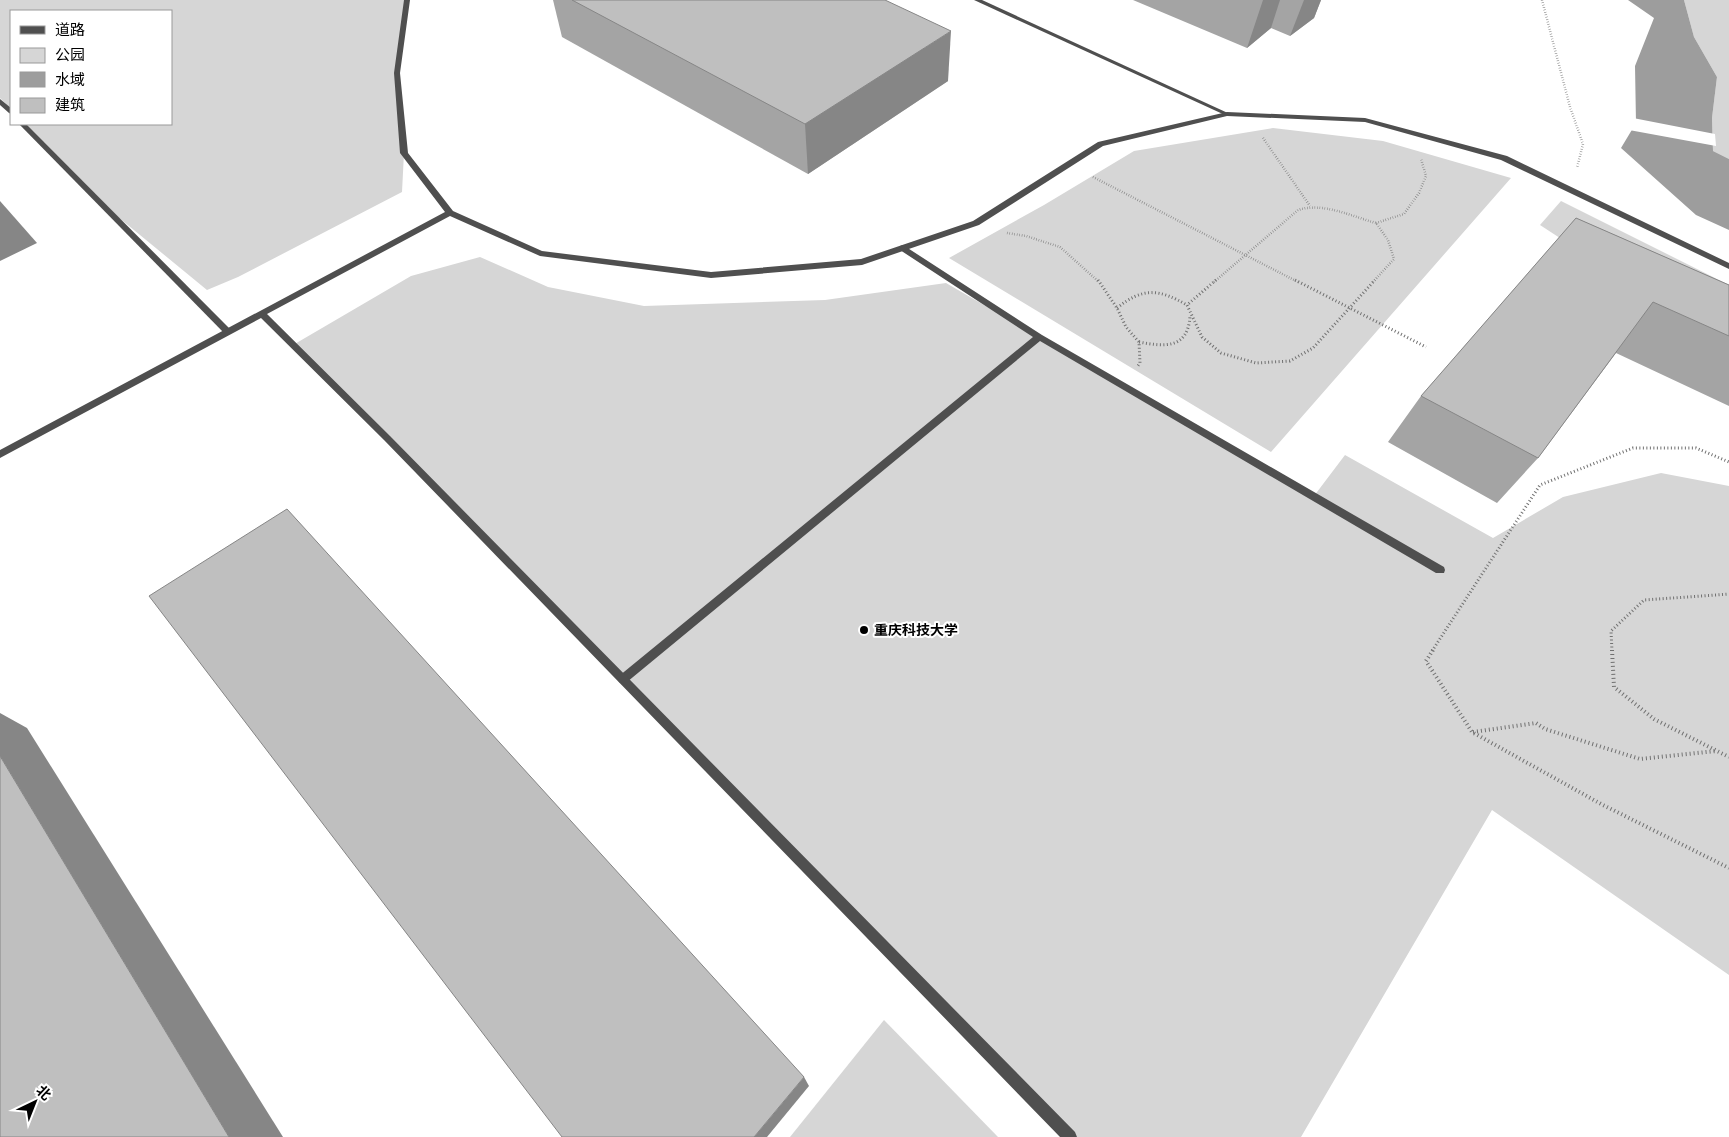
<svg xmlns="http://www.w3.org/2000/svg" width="1729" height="1137" font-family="Jost,'Noto Sans SC',sans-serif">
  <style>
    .green { fill: #d6d6d6 }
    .water { fill: #9d9d9d }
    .pier { fill: #fff }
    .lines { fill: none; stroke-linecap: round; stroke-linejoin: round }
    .path-far2 { stroke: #717171; stroke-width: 2.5; stroke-dasharray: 0.5 2; stroke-linecap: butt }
    .path-far1 { stroke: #717171; stroke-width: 3; stroke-dasharray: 1 2.5; stroke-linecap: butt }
    .path { stroke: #717171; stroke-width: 4; stroke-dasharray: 1 3; stroke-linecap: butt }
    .service { fill: #4f4f4f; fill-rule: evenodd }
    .minor { fill: #4f4f4f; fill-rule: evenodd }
    .wall { fill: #a4a4a4 }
    .shaded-wall { fill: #868686 }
    .building { fill: #bfbfbf; stroke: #868686 }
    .poi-dot { fill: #000; stroke: #fff; stroke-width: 2 }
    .labels { text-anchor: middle; stroke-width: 4; stroke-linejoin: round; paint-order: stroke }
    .poi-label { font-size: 14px; font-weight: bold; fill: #000; stroke: #fff; text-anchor: start }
  </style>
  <rect width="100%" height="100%" fill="#fff"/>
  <g class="green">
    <path d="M0,0H407L397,73L404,153L402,192L238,277L207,290L101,203L25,124H171V11H11V109L0,98Z"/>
    <path d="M1684,0H1729V159L1713,151L1712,118L1717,77L1694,37Z"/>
    <path d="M1273,128L1383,141L1511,178L1271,452L949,258L1044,205L1134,151Z"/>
    <path d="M1561,201L1729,285V319L1566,242L1540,225Z"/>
    <path d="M480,257L548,287L644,306L825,300L946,283L1314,496L1345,455L1493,538L1563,497L1661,473L1729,486V975L1492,810L1301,1137H1070L293,345L411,276Z"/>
    <path d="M884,1020L998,1137H790Z"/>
  </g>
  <path class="water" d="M1628,0H1684L1694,37L1717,77L1712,118L1713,151L1729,159V230L1696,215L1621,148L1636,123L1635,66L1654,18Z"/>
  <path class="pier" d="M1633,118L1715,134L1716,146L1629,130Z"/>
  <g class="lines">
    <g class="path-far2">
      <path d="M1542,0L1570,107L1583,144L1577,168"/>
      <path d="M1263,138L1310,206"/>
      <path d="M1093,177L1298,282"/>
      <path d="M1376,223L1404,214L1419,193L1426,176L1421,159"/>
      <path d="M1007,233L1026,236L1060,247L1099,282"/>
      <path d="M1214,282L1298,210C1323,202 1351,216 1376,223"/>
      <path d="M1373,282L1394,259L1388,240L1376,223"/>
    </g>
    <g class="path-far1">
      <path d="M1098,280L1117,308L1126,327L1139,342L1140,363L1137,367"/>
      <path d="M1216,280L1187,305L1202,337L1221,353L1256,363L1290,361L1313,348L1375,280"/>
      <path d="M1295,280L1426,347"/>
      <path d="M1117,308C1143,287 1159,289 1187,305"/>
      <path d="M1139,342C1165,347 1188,349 1190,316"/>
      <path d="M1432,651L1540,485L1633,448H1696L1729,462"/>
      <path d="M1612,651L1611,631L1644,600L1729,594"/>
    </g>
    <g class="path">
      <path d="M1433,650L1426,661L1472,732L1601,804L1729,868"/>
      <path d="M1612,650L1614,687L1654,719L1729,757"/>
      <path d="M1473,732L1536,723L1545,729L1640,759L1716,751"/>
    </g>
    <g class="service">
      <path d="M974,0H982L1230,114L1225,115Z"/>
      <path d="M0,99L11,108V114L9,113L0,105Z"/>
      <path d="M19,124H26L231,330V334H225Z"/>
      <path d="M903,245L1042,335L1444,567L1445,570L1444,573H1436L1040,341L627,682L623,684L619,682L618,679L619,676L1033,337L900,250V246Z"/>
    </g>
    <path class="minor" d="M404,0H410L400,73L408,153L453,211L542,251L711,272L861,259L973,221L1098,142L1227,112L1365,118L1507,156L1729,263V269L1501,160L1365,122L1227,116L1103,146L979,225L862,265L711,278L540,256L450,216L267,314L390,436L1075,1132L1077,1137H1060L384,440L261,318L0,458V450L445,212L400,153L394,73Z"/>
  </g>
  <g class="wall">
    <path d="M553,0H885L948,81L808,174L562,37Z"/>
    <path d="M1133,0H1321L1314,18L1290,36L1271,28L1247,48Z"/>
    <path d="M1576,218L1729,285V406L1616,353L1538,458L1497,503L1388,442L1421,396Z"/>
  </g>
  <g class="shaded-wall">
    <path d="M1263,0H1280L1271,28L1247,48Z"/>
    <path d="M1304,0H1321L1314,18L1290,36Z"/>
    <path d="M951,31L948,81L808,174L805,124Z"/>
    <path d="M0,201L37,243L0,261Z"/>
    <path d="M0,713L27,728L283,1137H229L0,756Z"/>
    <path d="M804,1077L809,1086L767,1137H754Z"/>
  </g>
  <g class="building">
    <path d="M572,0H885L951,31L805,124Z"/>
    <path d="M1576,218L1729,285V336L1653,302L1538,458L1421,396Z"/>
    <path d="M287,509L804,1077L754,1137H562L149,596Z"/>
    <path d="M0,756L229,1137H0Z"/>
  </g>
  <circle class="poi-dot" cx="864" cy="630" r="5"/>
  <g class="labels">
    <g class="poi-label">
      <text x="874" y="635">重庆科技大学</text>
    </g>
  </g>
  <rect x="10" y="10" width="162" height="115" fill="#ffffff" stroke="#999999"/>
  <rect x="20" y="26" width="25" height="8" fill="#4f4f4f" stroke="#999999"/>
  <text x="55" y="35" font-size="15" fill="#000000">道路</text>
  <rect x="20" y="48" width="25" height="15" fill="#d6d6d6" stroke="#999999"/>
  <text x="55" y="60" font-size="15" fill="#000000">公园</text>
  <rect x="20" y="72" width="25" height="15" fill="#9d9d9d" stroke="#999999"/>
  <text x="55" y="85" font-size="15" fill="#000000">水域</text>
  <rect x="20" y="98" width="25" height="15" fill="#bfbfbf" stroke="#999999"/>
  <text x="55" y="110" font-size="15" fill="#000000">建筑</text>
  <g transform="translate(35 1102) rotate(43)" stroke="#ffffff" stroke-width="4" paint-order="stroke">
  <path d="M0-4L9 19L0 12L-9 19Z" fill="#000000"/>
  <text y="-8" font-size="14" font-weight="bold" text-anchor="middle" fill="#000000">北</text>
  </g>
</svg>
